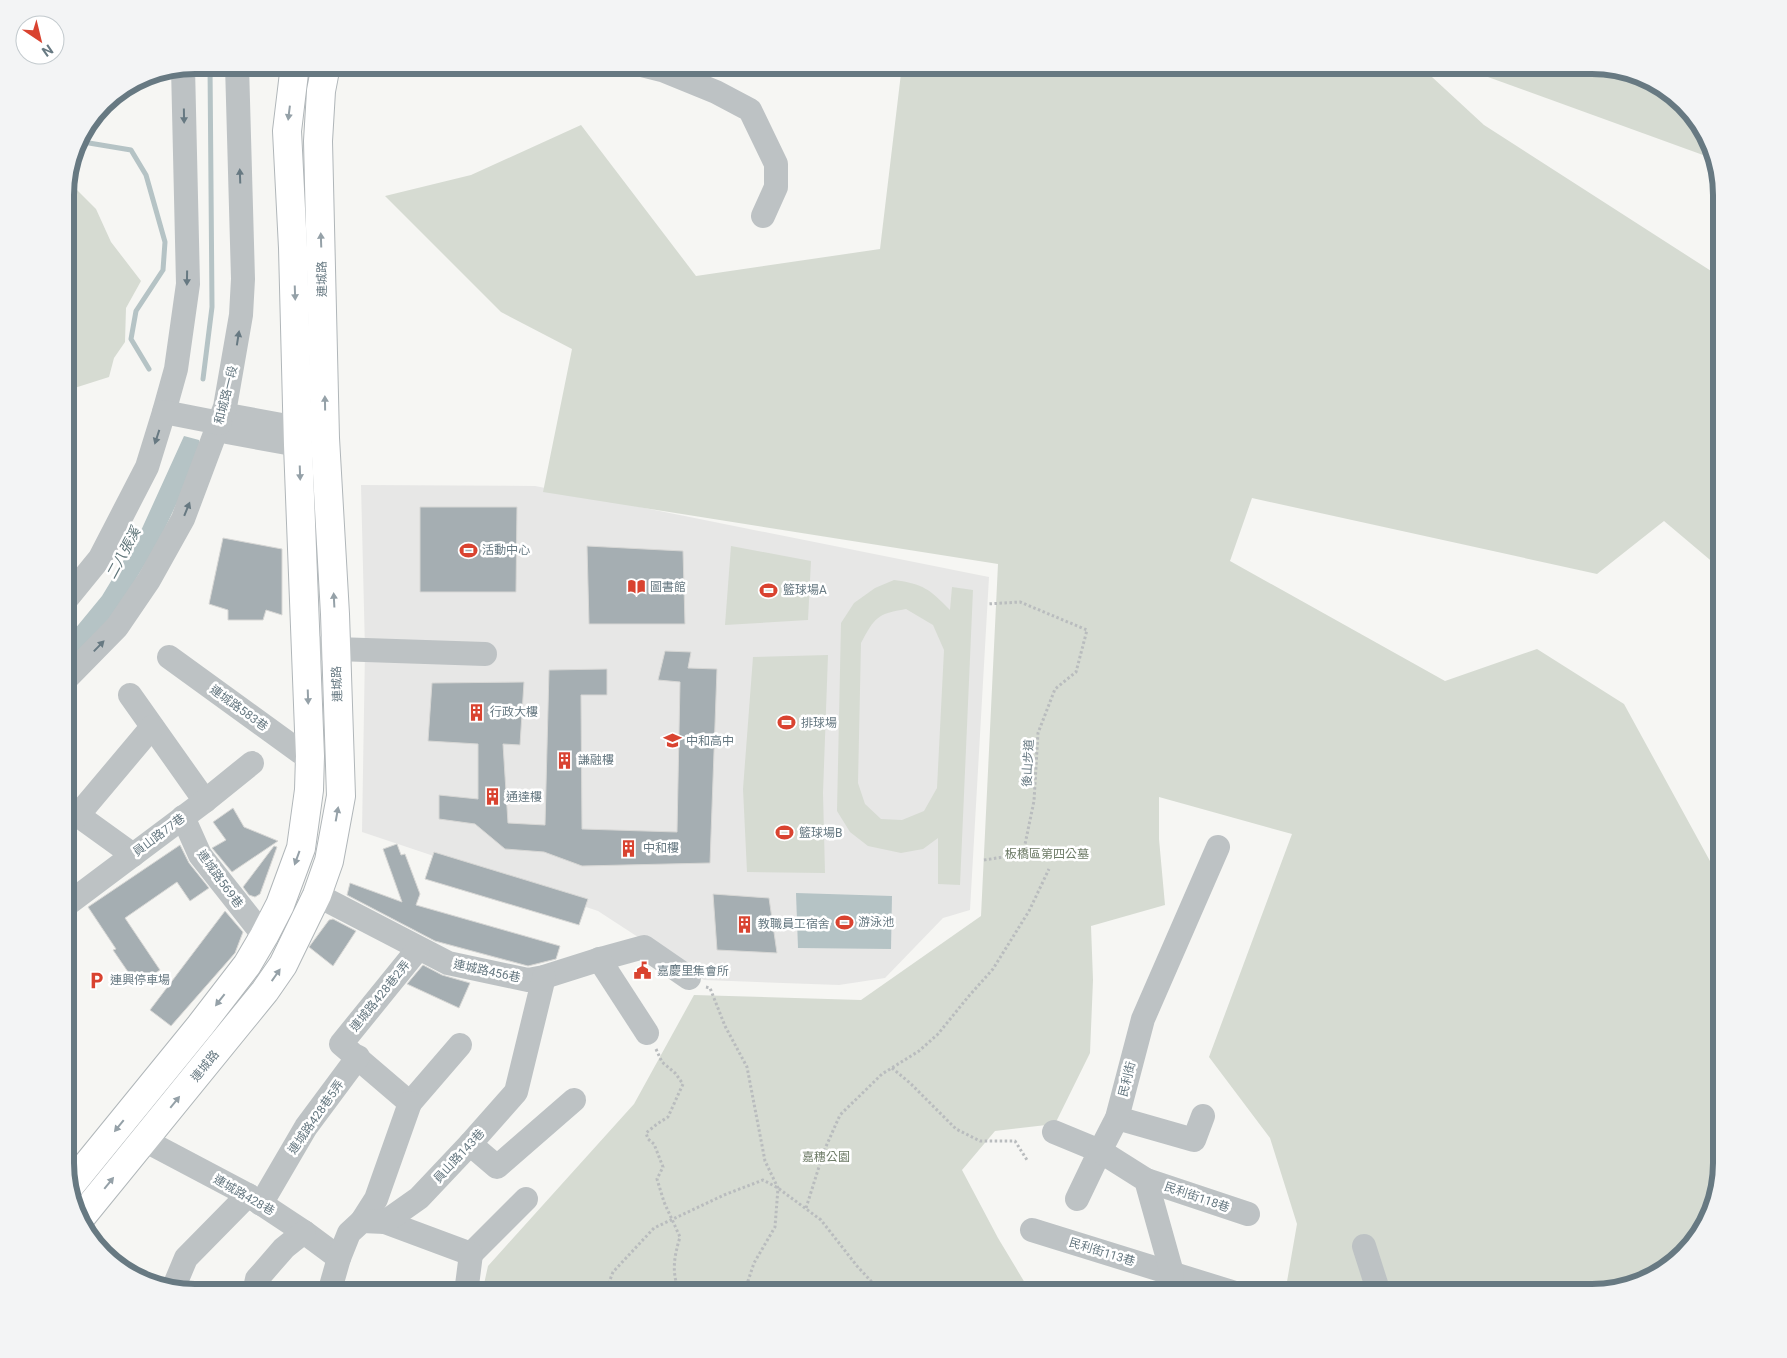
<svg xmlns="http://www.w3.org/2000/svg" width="1787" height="1358" font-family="Roboto,'Noto Sans TC',sans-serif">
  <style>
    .built { fill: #e7e7e6 }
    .green { fill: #d6dbd2; fill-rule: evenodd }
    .water { fill: #b5c3c5 }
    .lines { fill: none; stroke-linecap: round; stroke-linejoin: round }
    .stream { stroke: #b5c3c5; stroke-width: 5 }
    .building { fill: #a5aeb2; stroke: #d7d7d5 }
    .major-casing { stroke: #b0b6b9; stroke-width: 30 }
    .path { stroke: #b9bcbe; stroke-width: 3; stroke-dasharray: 2.5 2.5; stroke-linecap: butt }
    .minor { stroke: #bdc2c4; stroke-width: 24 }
    .major { stroke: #fff; stroke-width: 28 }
    .minor-bridge { stroke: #bdc2c4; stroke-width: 24 }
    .oneway { fill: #95a1a8 }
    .oneway2 { fill: #677982 }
    .labels { text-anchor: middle; stroke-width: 5; stroke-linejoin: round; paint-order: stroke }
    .street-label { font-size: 12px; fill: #677982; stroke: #fff }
    .poi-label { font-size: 12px; fill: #677982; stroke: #fff; text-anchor: start }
    .park-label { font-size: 12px; fill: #6c7a65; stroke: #fff }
    .water-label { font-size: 14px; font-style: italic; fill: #5e7478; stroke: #fff }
    .rim { fill: none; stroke: #677982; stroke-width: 6 }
  </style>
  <rect width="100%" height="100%" fill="#f6f6f3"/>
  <path class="built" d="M361,485L535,486L989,577L970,910L943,918L885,978L839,985L704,980L598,911L362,832L365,650Z"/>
  <g class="green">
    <path d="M902,65H1419L1484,125L1722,278V570L1664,521L1597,574L1252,498L1230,561L1445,681L1537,649L1624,704L1722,883V939L1716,951L1722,955V1163L1715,1205L1695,1242L1649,1280L1592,1293H1285L1297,1224L1270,1138L1209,1057L1292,834L1159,797V839L1165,905L1091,926L1093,980L1090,1053L1055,1124L995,1131L962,1170L998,1238L1031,1293H482L488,1266L634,1104L694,995L861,1000L981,916L998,564L543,492L572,349L501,312L385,196L471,175L581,125L696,276L880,249Z"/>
    <path d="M1464,65H1592L1634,72L1671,92L1709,138L1714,159L1463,68Z"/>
    <path d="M67,180L96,209L111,242L141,281L126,308L125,342L114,358L109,377L65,391V186Z"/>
    <path d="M731,546L811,561L808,620L725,625Z"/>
    <path d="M894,580C924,584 929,589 950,610L952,587L973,590L960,885L938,884V838L923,849L901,853L868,846L850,832L837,811L841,623L854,603L875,588ZM906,609L933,625L944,650L937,788L924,811L902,820L881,819L865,804L858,783L861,643C875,617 877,614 906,609Z"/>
    <path d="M828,655L823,793L825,873L747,872L743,789L753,657Z"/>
  </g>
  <g class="water">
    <path d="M184,436L199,440L202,453L182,492L159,541L109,623L65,666V641L102,596L139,535Z"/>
    <path d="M796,893L892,896L891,949L798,948Z"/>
  </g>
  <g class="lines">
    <g class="stream">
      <path d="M77,141L131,150L146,175L165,242L163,270L136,311L131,339L149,369"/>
      <path d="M203,379L212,307L210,65"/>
    </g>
  </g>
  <g class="building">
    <path d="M420,507H517L516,592H420Z"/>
    <path d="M223,538L282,549V615L266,610L263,620H228V610L209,604Z"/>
    <path d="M587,546L683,551L685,624H589Z"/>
    <path d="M665,651L691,652L688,668L717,669L710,863L582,866L544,852L505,849L475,824L439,819V795L478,799V744L428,741L432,683L524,682L520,745L503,744L508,823L545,825L549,670L607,669V695H581L582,829L677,832L680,682L658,680Z"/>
    <path d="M233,808L244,827L278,841L232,872L212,848L226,840L213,822Z"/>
    <path d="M397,844L401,855L405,854L420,894L416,905L560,946L556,959L528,966L435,941L347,895L350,883L402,902L383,849Z"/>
    <path d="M180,845L189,863L209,888L190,901L177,882L125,918L160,970L137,985L113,950L116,949L88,907Z"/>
    <path d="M274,846L277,847L260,894L255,897L249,895L243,887Z"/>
    <path d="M434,852L588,899L579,925L425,879Z"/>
    <path d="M713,894L769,898L777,953L717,950Z"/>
    <path d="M225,911L243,932L235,953L171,1026L150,1010Z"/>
    <path d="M333,919L356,931L333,966L309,947L329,920Z"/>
    <path d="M423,965L442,975L470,983L459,1008L407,984Z"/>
  </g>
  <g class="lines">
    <defs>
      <g id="major">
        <path d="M69,1187L200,1026L247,965L264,936L280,905L301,848L309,790L310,756L298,445L293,248L287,131L295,65"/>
        <path d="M78,1221L265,991L283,965L317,895L329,861L341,796L335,614L325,438L318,141L321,91L326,65"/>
      </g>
    </defs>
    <use href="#major" class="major-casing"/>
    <g class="path">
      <path d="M984,860L1023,854L1034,801L1038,733L1055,689L1076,672L1087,630L1020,602L987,604"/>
      <path d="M706,987L710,988L725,1026L747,1067L765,1161L778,1188L775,1227L754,1263L744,1293"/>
      <path d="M656,1049L662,1062L675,1073L683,1084L668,1117L657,1124L646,1133L648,1139L654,1144L663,1167L657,1179L664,1202L680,1237C674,1257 671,1273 680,1293"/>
      <path d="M892,1068L910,1083L956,1129L980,1141H1015L1027,1160"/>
      <path d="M806,1208L824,1151L840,1115L882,1074L919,1051L938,1034L968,997L993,969L1029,911L1049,869"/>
      <path d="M605,1293L613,1272L654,1228L724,1195L763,1180L778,1188L821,1220L857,1266L882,1293"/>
    </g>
    <g class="minor">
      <path d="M642,65L662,70L716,92L750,110L776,164V187L763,216"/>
      <path d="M233,416L298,428L325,438L298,445L227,432L220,423Z"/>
      <path d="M65,601L100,558L147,467L164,412L176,369L188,284L183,67"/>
      <path d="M306,648L485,654"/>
      <path d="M169,657L300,752L310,756"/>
      <path d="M65,680L117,627L149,580L183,519L225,407L241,315L243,279L237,65"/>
      <path d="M130,695L205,801"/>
      <path d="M65,806L133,855"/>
      <path d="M78,815L152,727"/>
      <path d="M183,817L200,855L264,936"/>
      <path d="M317,895L448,963L528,980L544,977L604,958L644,947L689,978"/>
      <path d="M65,906L205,801L252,763"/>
      <path d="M418,949L341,1044L410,1103L460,1045"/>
      <path d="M599,959L647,1033"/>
      <path d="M1117,1118L1194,1140L1203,1116"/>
      <path d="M1054,1132L1100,1151L1077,1199"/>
      <path d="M144,1140L248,1195L304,1232L339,1258"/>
      <path d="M470,1144L497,1167L574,1100"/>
      <path d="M1146,1180L1248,1214"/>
      <path d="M261,1204L306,1127L358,1057"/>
      <path d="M362,1221L376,1199L410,1103"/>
      <path d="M385,1222L471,1254L526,1199"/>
      <path d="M1032,1230L1235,1293"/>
      <path d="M1364,1246L1379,1293"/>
      <path d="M173,1289L186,1258L248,1195"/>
      <path d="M254,1293L257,1279L284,1248L304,1232"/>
      <path d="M329,1293L339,1258L349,1233L362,1221L385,1222L419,1198L470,1144L516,1092L544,977"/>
      <path d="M466,1293L471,1254"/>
      <path d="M1171,1293L1172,1273L1146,1180L1100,1151L1117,1118L1143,1019L1218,847"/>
    </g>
    <use href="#major" class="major"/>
    <path class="minor-bridge" d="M164,412L220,423"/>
  </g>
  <defs><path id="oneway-solid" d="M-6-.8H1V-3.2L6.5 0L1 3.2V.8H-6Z" transform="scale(1.25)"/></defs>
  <g class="oneway">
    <use href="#oneway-solid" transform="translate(289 113) rotate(97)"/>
    <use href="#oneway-solid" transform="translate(321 240) rotate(-92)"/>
    <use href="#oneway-solid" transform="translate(295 293) rotate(88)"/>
    <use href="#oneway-solid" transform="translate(325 403) rotate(-91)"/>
    <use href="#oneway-solid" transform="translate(300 473) rotate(88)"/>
    <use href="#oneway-solid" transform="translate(334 600) rotate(-93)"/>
    <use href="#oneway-solid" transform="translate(308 697) rotate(88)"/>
    <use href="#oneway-solid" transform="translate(337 814) rotate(-80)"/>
    <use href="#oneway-solid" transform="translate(297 858) rotate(110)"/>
    <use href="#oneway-solid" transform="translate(276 975) rotate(-55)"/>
    <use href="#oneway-solid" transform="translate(220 1000) rotate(128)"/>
    <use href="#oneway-solid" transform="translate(175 1102) rotate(-51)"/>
    <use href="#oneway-solid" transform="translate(119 1126) rotate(129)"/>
    <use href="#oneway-solid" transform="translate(109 1183) rotate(-51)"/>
  </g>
  <g class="oneway2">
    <use href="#oneway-solid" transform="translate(184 116) rotate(89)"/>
    <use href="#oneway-solid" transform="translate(240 176) rotate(-92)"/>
    <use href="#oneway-solid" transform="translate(187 278) rotate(91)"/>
    <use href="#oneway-solid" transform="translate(238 338) rotate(-81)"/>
    <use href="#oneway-solid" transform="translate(157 437) rotate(108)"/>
    <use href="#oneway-solid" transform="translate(187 509) rotate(-68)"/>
    <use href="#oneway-solid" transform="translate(99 646) rotate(-46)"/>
  </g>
  <defs>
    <symbol id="stadium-bare" viewBox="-9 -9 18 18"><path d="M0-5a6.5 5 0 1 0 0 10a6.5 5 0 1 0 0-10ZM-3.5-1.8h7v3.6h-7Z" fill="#d94330" stroke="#fff" stroke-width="2.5" paint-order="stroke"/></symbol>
    <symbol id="library-bare" viewBox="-9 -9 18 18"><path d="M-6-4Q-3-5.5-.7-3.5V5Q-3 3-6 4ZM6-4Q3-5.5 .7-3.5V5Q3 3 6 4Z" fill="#d94330" stroke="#fff" stroke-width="2.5" paint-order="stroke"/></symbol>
    <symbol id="building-bare" viewBox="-9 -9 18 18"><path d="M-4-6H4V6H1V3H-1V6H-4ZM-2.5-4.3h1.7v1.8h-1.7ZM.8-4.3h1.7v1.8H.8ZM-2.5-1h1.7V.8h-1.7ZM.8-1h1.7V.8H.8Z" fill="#d94330" stroke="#fff" stroke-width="2.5" paint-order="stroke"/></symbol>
    <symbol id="school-bare" viewBox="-9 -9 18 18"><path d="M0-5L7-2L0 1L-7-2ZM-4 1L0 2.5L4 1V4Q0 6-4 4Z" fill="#d94330" stroke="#fff" stroke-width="2.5" paint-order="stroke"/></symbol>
    <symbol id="civic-bare" viewBox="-9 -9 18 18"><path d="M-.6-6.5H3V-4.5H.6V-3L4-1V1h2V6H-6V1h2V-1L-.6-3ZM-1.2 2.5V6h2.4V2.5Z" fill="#d94330" stroke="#fff" stroke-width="2.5" paint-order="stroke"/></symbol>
    <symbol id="parking-bare" viewBox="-9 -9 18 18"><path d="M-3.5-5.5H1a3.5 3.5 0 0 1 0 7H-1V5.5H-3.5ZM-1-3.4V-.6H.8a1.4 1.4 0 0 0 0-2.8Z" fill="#d94330" stroke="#fff" stroke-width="2.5" paint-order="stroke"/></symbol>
  </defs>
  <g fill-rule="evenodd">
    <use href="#stadium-bare" x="456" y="538" width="25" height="25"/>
    <use href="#library-bare" x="624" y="574" width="25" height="25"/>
    <use href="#stadium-bare" x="756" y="578" width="25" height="25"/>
    <use href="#building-bare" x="464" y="700" width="25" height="25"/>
    <use href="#stadium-bare" x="774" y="710" width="25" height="25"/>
    <use href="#school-bare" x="660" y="728" width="25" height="25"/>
    <use href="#building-bare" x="552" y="748" width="25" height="25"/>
    <use href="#building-bare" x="480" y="784" width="25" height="25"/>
    <use href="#stadium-bare" x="772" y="820" width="25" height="25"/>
    <use href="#building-bare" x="616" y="836" width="25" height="25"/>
    <use href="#stadium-bare" x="832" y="910" width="25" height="25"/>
    <use href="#building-bare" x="732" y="912" width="25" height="25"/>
    <use href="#civic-bare" x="630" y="958" width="25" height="25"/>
    <use href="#parking-bare" x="84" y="968" width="25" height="25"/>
  </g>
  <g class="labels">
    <g class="street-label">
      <text transform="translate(322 279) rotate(-91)" y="4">連城路</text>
      <text transform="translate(226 395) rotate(-76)" y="4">和城路一段</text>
      <text transform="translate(337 684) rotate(-92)" y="4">連城路</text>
      <text transform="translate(239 708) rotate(36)" y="4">連城路583巷</text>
      <text transform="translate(1028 763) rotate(-87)" y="4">後山步道</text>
      <text transform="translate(159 835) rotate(-37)" y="4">員山路77巷</text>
      <text transform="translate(220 879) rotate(54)" y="4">連城路569巷</text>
      <text transform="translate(487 971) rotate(12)" y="4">連城路456巷</text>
      <text transform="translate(380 996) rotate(-51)" y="4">連城路428巷2弄</text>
      <text transform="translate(205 1066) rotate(-51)" y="4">連城路</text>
      <text transform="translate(1127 1079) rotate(-76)" y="4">民利街</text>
      <text transform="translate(316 1117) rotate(-55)" y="4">連城路428巷5弄</text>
      <text transform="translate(459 1156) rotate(-47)" y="4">員山路143巷</text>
      <text transform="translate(244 1195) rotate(30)" y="4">連城路428巷</text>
      <text transform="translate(1197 1197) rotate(19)" y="4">民利街118巷</text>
      <text transform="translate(1102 1252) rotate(17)" y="4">民利街113巷</text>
    </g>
    <g class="poi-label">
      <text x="482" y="554">活動中心</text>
      <text x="650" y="591">圖書館</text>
      <text x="783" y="594">籃球場A</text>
      <text x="490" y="716">行政大樓</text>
      <text x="801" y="727">排球場</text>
      <text x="686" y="745">中和高中</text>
      <text x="578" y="764">謙融樓</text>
      <text x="506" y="801">通達樓</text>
      <text x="799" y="837">籃球場B</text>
      <text x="643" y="852">中和樓</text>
      <text x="858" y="926">游泳池</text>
      <text x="758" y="928">教職員工宿舍</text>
      <text x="657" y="975">嘉慶里集會所</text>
      <text x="110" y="984">連興停車場</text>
    </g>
    <g class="park-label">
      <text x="1047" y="858">板橋區第四公墓</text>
      <text x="826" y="1161">嘉穗公園</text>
    </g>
    <g class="water-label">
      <text transform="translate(123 553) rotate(-62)" y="5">二八張溪</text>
    </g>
  </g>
  <path d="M0 0H1787V1358H0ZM195 74H1592A121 121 0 0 1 1713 195V1163A121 121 0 0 1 1592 1284H195A121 121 0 0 1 74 1163V195A121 121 0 0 1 195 74Z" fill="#f3f4f5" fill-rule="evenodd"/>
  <path class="rim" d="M195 74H1592A121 121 0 0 1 1713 195V1163A121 121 0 0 1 1592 1284H195A121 121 0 0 1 74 1163V195A121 121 0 0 1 195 74Z"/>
  <g transform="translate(40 40) rotate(145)"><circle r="24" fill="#ffffff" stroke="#c2c9cd"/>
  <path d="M0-4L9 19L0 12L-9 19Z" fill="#d94330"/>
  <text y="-8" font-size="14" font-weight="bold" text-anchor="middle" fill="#677982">N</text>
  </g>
</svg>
